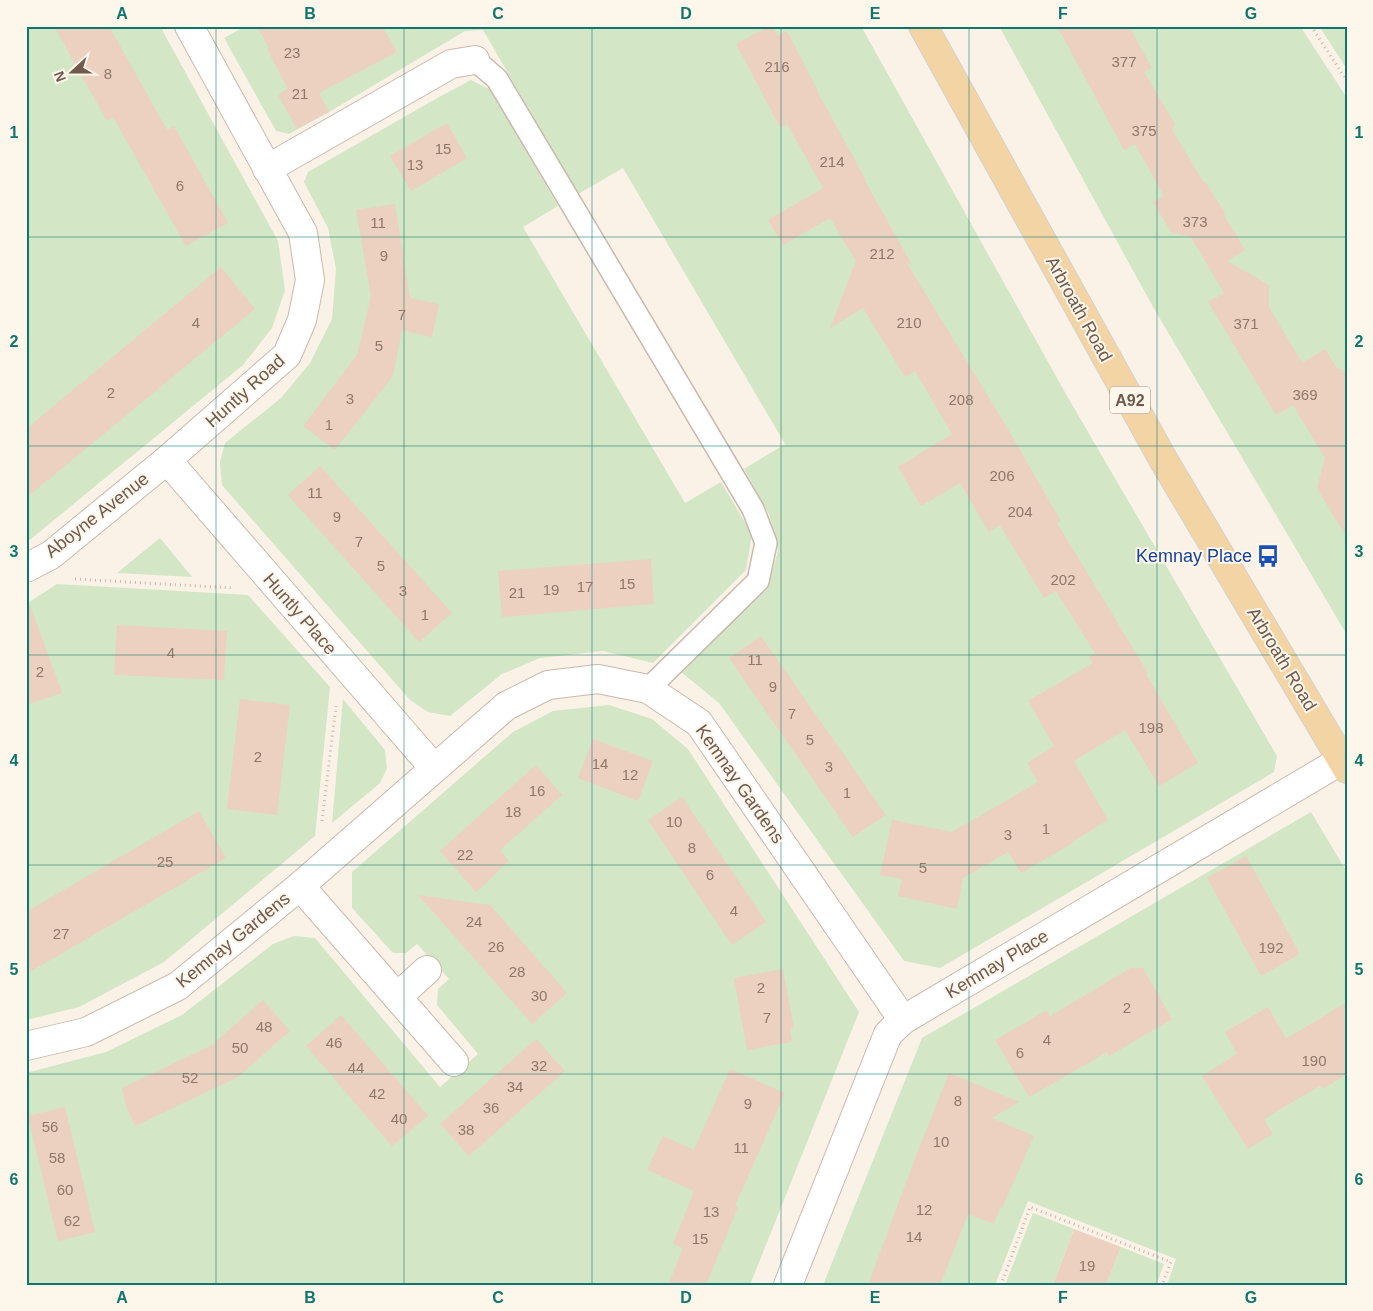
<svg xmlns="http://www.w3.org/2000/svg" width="1373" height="1311" font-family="Arial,sans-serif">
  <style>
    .green { fill: #d3e6c6 }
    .building { fill: #ecd1c0 }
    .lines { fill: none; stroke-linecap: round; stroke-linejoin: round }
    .service-casing { stroke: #cab9ad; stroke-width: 24 }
    .minor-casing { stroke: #cab9ad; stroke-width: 30 }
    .primary-casing { stroke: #d7d1cd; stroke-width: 30 }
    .path { stroke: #d1b4a4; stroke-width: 3; stroke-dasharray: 1 4; stroke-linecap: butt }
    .service { stroke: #fff; stroke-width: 21 }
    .minor { stroke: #fff; stroke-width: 28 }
    .primary { stroke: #f2d4a5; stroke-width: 28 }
    .grid { fill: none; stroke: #0f766e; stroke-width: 1; stroke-opacity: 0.55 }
    .labels { text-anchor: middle; stroke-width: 4; stroke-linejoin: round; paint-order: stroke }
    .number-label { font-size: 15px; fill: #8f776a }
    .shield { fill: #fdf6eb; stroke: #9a887c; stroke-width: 1 }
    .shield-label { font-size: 16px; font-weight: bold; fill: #70594d }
    .street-label { font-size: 18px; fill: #70594d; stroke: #fdf6eb }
    .transit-label { font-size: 18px; fill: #164399; stroke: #fdf6eb; text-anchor: end }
    .neatline { fill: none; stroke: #0f766e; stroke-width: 2 }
    .grid-label { font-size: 16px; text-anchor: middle; font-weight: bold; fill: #0f766e }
  </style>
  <rect width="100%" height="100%" fill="#faf2e6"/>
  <g class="green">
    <path d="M26,26H160L278,241L285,290L272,328L243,365L26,543Z"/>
    <path d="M246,26H861L1067,396L1277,756L1274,772L940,968L904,961L719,703L681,672L767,589L778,551L769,514L744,469L785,444L623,168L578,194L483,30L465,31L329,112L289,134L276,131L224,38Z"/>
    <path d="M999,26H1300L1347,98V635L1153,307Z"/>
    <path d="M1319,26H1347V69Z"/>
    <path d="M471,80L491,90L558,206L523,227L685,503L721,482L752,534L746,570L653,663L603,651L540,658L502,674L450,716L428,712L410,700L222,485L220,462L225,443L281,398L310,363L332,319L336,269L328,228L304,182L308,172L439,97Z"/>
    <path d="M160,538L192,577L117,573Z"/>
    <path d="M57,584L248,595L330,687L315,836L164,962L79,1007L26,1020V604Z"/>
    <path d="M343,699L385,750L387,768L380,783L332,823Z"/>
    <path d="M609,705L652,719L688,749L859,1012L750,1285H26V1073L106,1052L182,1015L273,944L294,936L315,938L440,1087L478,1054L437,1005L438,989L449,979L417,944L406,953H393L352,908V872L513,732L553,711Z"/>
    <path d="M1311,812L1347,872V1285H1167L1176,1259L1028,1201L995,1285H823L922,1038Z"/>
    <path d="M1033,1213L1074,1229L1053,1285H1005Z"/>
    <path d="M1121,1247L1164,1264L1156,1285H1106Z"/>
  </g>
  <g class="building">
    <path d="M54,26H109L167,130L174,126L228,223L186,246L113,117L107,121Z"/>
    <path d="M257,26H382L397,52L319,93L329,112L297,129L278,95L288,89L267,49L269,48Z"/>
    <path d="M769,26H772L778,36L787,31L818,91H817L866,180L865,181L911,263L908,265L1002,419L1061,521L1057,523L1148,673L1146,674L1198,763L1159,786L1125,730L1074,761L1108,820L1072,842L1073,843L1021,873L1008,852L963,878L957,909L898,896L902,879L880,875L892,820L952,832L1038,782L1027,763L1054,746L1028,701L1093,663L1089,657L1095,653L1056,591L1044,598L1000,525L989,532L960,483L921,506L898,467L952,434L915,371L905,377L863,308L830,328L856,261L830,218L783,245L768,220L823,188L787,124L780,127L736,44Z"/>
    <path d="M1057,26H1129L1152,68L1144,72L1175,124L1172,130L1203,181L1206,183L1225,213L1224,215L1245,250L1227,261L1269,285V307L1302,363L1325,349L1337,368L1347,371V538L1317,488L1325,458L1293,405L1276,415L1208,302L1224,293L1191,237L1171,232L1153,202L1164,196L1135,144L1124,150Z"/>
    <path d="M447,123L467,158L411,191L390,156Z"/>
    <path d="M395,204L410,298L439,304L432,337L402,330L393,376L335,450L303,426L357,355L371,296L356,210Z"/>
    <path d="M221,267L255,309L26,498V429Z"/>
    <path d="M320,466L452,613L419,642L288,495Z"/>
    <path d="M651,559L654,604L502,617L498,571Z"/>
    <path d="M30,605L62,693L26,705V606Z"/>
    <path d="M117,625L227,631L224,680L114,675Z"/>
    <path d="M761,636L886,815L853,837L729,658Z"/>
    <path d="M240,699L290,705L277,815L227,809Z"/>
    <path d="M593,739L653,761L638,801L578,778Z"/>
    <path d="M536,765L562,795L500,850L509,861L476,892L440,851Z"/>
    <path d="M682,797L766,922L732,945L648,820Z"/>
    <path d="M199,811L226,858L26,974V912Z"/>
    <path d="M1246,856L1300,954L1261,976L1207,878Z"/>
    <path d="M418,895L490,905L567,993L532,1024Z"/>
    <path d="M1131,968H1143L1172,1019L1109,1056L1107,1052L1029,1097L995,1040L1047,1010L1050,1016Z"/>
    <path d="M783,969L794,1028L790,1029L792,1042L747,1050L734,978Z"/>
    <path d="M263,1000L290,1031L238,1077L135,1126L126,1106L122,1088L212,1045Z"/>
    <path d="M1347,1002V1074L1323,1089L1321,1085L1264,1119L1273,1134L1248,1149L1202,1076L1237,1054L1225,1032L1268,1007L1286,1039Z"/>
    <path d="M341,1015L428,1116L392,1146L306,1046Z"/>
    <path d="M536,1039L565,1071L469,1156L440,1124Z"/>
    <path d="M730,1069L785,1093L735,1206L738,1207L706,1285H668L683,1248L673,1244L694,1191L647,1170L663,1136L694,1150Z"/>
    <path d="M949,1073L1019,1102L992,1118L1034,1136L1002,1208L1000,1207L994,1224L968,1214L940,1285H868L916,1156Z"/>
    <path d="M65,1107L95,1232L58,1241L28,1116Z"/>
    <path d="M1074,1229L1121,1247L1106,1285H1053Z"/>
  </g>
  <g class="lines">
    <defs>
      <path id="service" d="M475,60L497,79L753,509L766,543L758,581L648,689"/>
      <g id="minor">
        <path d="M267,169L451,64L475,60"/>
        <path d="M167,460L434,768"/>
        <path d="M26,568L51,555L167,460L287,355L302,320L310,280L303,233L189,26"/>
        <path d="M300,886L454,1062"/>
        <path d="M397,997L427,970"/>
        <path d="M26,1046L86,1032L178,986L300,886L506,706L548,685L598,679L648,689L699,723L903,1020"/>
        <path d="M788,1285L888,1034L903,1020L1342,760"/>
      </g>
      <path id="primary" d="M923,26L1164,461L1347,769"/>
    </defs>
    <use href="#service" class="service-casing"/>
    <use href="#minor" class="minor-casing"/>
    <use href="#primary" class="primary-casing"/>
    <g class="path">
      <path d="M1311,26L1347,81"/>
      <path d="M75,579L233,588"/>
      <path d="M322,821L336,706"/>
      <path d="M1001,1285L1030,1207L1171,1262L1162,1285"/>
    </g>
    <use href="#service" class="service"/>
    <use href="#minor" class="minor"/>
    <use href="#primary" class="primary"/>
  </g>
  <path class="grid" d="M216,26V1285M404,26V1285M592,26V1285M781,26V1285M969,26V1285M1157,26V1285M26,237H1347M26,446H1347M26,655H1347M26,865H1347M26,1074H1347"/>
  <defs>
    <symbol id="bus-bare" viewBox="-9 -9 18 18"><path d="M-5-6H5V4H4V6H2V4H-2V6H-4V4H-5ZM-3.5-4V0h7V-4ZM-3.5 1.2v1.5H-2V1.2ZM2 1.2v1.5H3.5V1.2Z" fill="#1a4fb4" stroke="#fdf6eb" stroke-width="2.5" paint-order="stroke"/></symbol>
  </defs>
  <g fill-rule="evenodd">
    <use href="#bus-bare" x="1252" y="540" width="32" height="32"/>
  </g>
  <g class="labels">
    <g class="number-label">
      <text x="292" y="58">23</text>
      <text x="1124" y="67">377</text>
      <text x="777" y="72">216</text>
      <text x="108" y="79">8</text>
      <text x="300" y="99">21</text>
      <text x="1144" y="136">375</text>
      <text x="443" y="154">15</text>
      <text x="832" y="167">214</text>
      <text x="415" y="170">13</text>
      <text x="180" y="191">6</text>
      <text x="1195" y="227">373</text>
      <text x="378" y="228">11</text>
      <text x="882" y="259">212</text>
      <text x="384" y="261">9</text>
      <text x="402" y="320">7</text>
      <text x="196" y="328">4</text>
      <text x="909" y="328">210</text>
      <text x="1246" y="329">371</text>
      <text x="379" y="351">5</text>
      <text x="111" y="398">2</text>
      <text x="1305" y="400">369</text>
      <text x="350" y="404">3</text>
      <text x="961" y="405">208</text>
      <text x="329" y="430">1</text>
      <text x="1002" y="481">206</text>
      <text x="315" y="498">11</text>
      <text x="1020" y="517">204</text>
      <text x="337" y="522">9</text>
      <text x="359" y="547">7</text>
      <text x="381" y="571">5</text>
      <text x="1063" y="585">202</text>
      <text x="627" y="589">15</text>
      <text x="585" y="592">17</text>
      <text x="551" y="595">19</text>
      <text x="403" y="596">3</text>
      <text x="517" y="598">21</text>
      <text x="425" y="620">1</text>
      <text x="171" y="658">4</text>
      <text x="755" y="665">11</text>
      <text x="40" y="677">2</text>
      <text x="773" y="692">9</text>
      <text x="792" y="719">7</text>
      <text x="1151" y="733">198</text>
      <text x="810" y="745">5</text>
      <text x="258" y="762">2</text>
      <text x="600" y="769">14</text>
      <text x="829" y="772">3</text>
      <text x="630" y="780">12</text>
      <text x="537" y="796">16</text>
      <text x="847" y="798">1</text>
      <text x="513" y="817">18</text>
      <text x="674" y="827">10</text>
      <text x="1046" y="834">1</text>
      <text x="1008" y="840">3</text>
      <text x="692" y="853">8</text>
      <text x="465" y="860">22</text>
      <text x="165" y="867">25</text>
      <text x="923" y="873">5</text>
      <text x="710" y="880">6</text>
      <text x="734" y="916">4</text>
      <text x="474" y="927">24</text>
      <text x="61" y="939">27</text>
      <text x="496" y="952">26</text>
      <text x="1271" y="953">192</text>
      <text x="517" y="977">28</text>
      <text x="761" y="993">2</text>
      <text x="539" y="1001">30</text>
      <text x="1127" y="1013">2</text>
      <text x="767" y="1023">7</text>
      <text x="264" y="1032">48</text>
      <text x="1047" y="1045">4</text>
      <text x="334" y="1048">46</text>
      <text x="240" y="1053">50</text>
      <text x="1020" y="1058">6</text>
      <text x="1314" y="1066">190</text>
      <text x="539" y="1071">32</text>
      <text x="356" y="1073">44</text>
      <text x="190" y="1083">52</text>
      <text x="515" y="1092">34</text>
      <text x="377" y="1099">42</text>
      <text x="958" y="1106">8</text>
      <text x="748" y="1109">9</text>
      <text x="491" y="1113">36</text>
      <text x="399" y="1124">40</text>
      <text x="50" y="1132">56</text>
      <text x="466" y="1135">38</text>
      <text x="941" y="1147">10</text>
      <text x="741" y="1153">11</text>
      <text x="57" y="1163">58</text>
      <text x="65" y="1195">60</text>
      <text x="924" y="1215">12</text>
      <text x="711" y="1217">13</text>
      <text x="72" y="1226">62</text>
      <text x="914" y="1242">14</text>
      <text x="700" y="1244">15</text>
      <text x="1087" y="1271">19</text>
    </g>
    <rect class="shield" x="1110" y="386.5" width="40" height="27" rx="4"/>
    <g class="shield-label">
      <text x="1130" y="406">A92</text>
    </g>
    <g class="street-label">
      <text transform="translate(1079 309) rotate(61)" y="6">Arbroath Road</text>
      <text transform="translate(245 391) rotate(-42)" y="6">Huntly Road</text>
      <text transform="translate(97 515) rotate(-38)" y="6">Aboyne Avenue</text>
      <text transform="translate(300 614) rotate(49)" y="6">Huntly Place</text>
      <text transform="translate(1282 659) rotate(59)" y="6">Arbroath Road</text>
      <text transform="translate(740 784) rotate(55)" y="6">Kemnay Gardens</text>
      <text transform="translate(233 940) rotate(-39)" y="6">Kemnay Gardens</text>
      <text transform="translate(997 964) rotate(-31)" y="6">Kemnay Place</text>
    </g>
    <g class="transit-label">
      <text x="1252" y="562">Kemnay Place</text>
    </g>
  </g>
  <rect width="1373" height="1311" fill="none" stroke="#fdf6eb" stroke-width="55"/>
  <g transform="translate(72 72) rotate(249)" stroke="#fdf6eb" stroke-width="4" paint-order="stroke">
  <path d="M0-4L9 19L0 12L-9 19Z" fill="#70594d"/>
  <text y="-8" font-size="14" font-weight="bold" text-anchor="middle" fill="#70594d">N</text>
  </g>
  <rect x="28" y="28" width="1318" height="1256" class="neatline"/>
  <g class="grid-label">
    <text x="122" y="19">A</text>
    <text x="310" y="19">B</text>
    <text x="498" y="19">C</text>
    <text x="686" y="19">D</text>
    <text x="875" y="19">E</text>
    <text x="1063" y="19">F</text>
    <text x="1251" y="19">G</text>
    <text x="14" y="138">1</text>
    <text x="1359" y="138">1</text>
    <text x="14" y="347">2</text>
    <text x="1359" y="347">2</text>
    <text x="14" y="557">3</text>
    <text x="1359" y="557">3</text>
    <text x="14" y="766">4</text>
    <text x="1359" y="766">4</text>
    <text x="14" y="975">5</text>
    <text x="1359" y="975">5</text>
    <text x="14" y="1185">6</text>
    <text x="1359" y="1185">6</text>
    <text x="122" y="1303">A</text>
    <text x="310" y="1303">B</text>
    <text x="498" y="1303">C</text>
    <text x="686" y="1303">D</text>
    <text x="875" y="1303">E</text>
    <text x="1063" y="1303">F</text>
    <text x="1251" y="1303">G</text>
  </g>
</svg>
